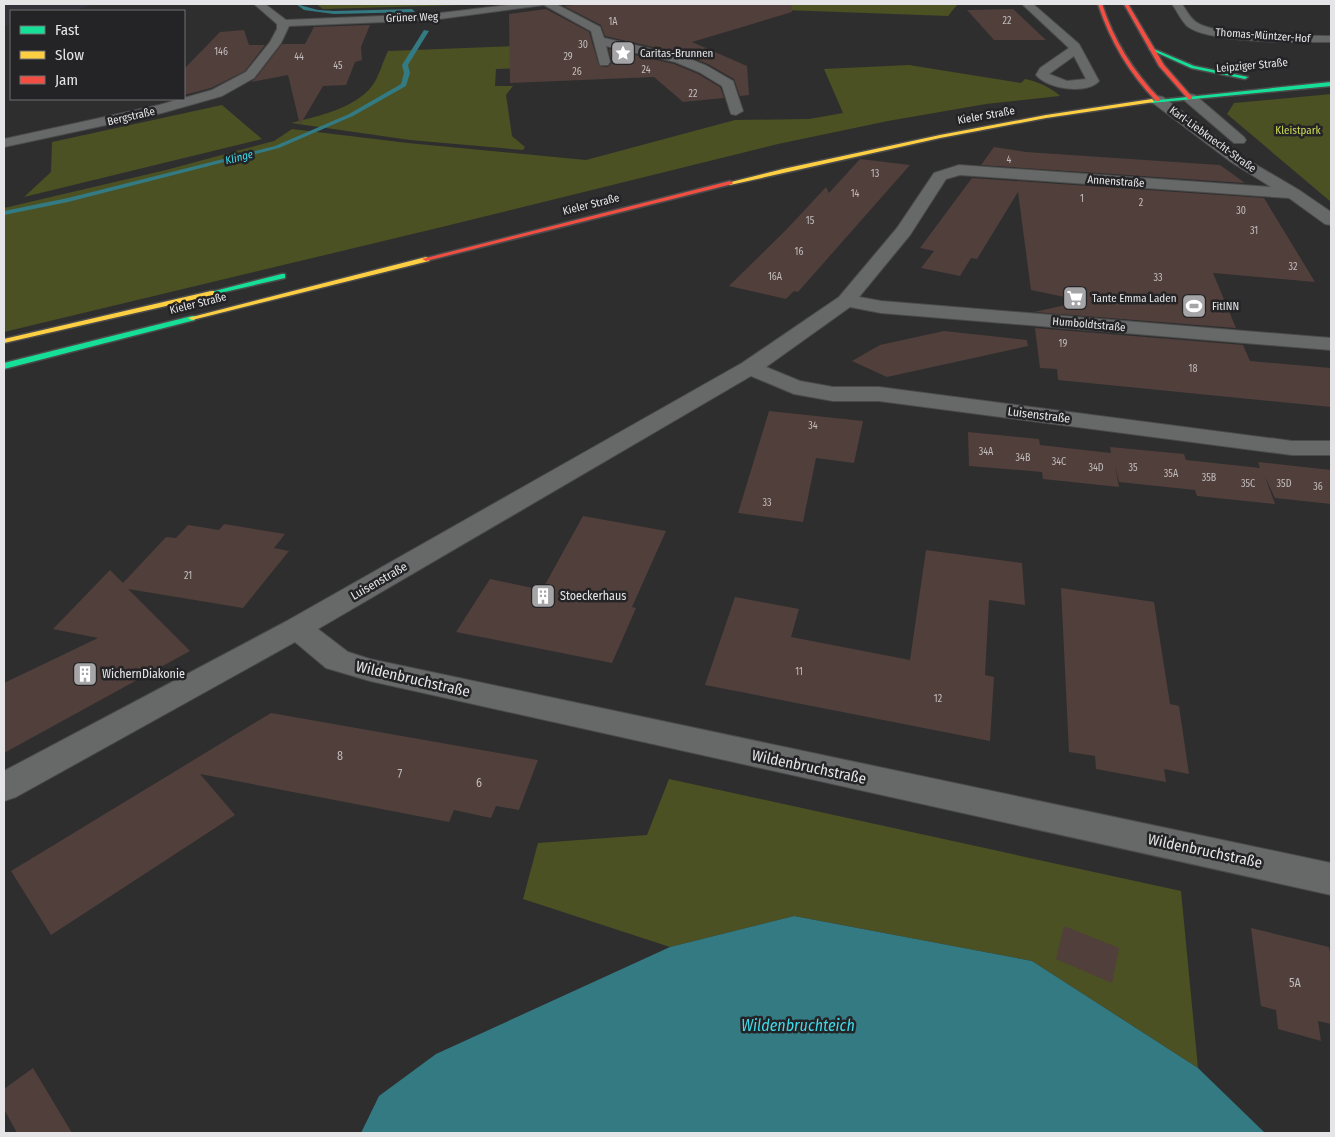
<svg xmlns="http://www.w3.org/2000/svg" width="1335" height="1137" font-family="'Fira Sans Condensed',sans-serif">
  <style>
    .built { fill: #333139 }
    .green { fill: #4b5122 }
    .water { fill: #337a83 }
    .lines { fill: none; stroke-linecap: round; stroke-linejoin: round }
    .stream { fill: #337a83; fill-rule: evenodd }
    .building { fill: #513f3b }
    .street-casing { stroke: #4b4b4c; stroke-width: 2 }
    .fast-casing { stroke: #4b4b4c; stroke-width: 3 }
    .slow-casing { stroke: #4b4b4c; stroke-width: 3 }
    .jam-casing { stroke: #4b4b4c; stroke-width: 3 }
    .street { fill: #676868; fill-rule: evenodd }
    .fast { fill: #16e098; fill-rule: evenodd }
    .slow { fill: #ffcf43; fill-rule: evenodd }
    .jam { fill: #f24e42; fill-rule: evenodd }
    .labels { text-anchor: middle; stroke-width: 5; stroke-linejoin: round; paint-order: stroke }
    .number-label { font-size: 10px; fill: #c0bcbc }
    .far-street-label { font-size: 11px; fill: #e5e5e7; stroke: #242326 }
    .far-poi-label { font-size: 11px; fill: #e5e5e7; stroke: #242326; text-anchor: start }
    .far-park-label { font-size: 11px; fill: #cfdc55; stroke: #242326 }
    .far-water-label { font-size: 11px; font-style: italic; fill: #3edaea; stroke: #242326 }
    .street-label { font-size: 12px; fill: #e5e5e7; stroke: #242326 }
    .poi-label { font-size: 12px; fill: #e5e5e7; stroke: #242326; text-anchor: start }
    .near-number-label { font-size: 12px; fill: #c0bcbc }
    .near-street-label { font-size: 15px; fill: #e5e5e7; stroke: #242326 }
    .near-water-label { font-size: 16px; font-style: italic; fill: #3edaea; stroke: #242326 }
  </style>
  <rect width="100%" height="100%" fill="#2e2e2f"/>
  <path class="built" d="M4,4H96L74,11H11V25L4,26Z"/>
  <g class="green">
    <path d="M316,4H495L323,9Z"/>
    <path d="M777,4H956L957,5L948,16L784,10Z"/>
    <path d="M540,45L543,67L496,69L495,86H513L506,95L512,136L525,147L523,150L410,140L291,123C318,116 354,109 372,86C379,77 383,61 388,51Z"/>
    <path d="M909,65L1021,83L1025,79C1037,81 1052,88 1060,96L986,104L888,121L778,144L446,226L4,332V208L166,170L274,141L292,129L408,143L586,160L735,120L809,119L843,113L824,69Z"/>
    <path d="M1331,94V202L1227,114L1234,103Z"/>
    <path d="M222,105L262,139L24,197L51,172L52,142Z"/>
    <path d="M669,779L1181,891L1198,1068L1032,961L794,916L670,947L523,899L538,843L647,835Z"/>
  </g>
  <path class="water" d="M794,916L1032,961L1198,1068L1265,1133H361L379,1096L436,1054L670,947Z"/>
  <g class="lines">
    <g class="stream">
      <path d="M296,4L318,10L334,11L412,9L415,12L334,14L304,10Z"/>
      <path d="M424,30L429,31L408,65L410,73L406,86L353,116L279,148L68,202L4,215V211L68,198L275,146L349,114L401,84L404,73L402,65Z"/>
    </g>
  </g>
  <g class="building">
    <path d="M582,4H791L792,12L692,42L747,66L749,95L740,96L734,79L708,64L683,54L605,36L601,25L564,6Z"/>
    <path d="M546,9L589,32L599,66L608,67L612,63L609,49L674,64L698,74L720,87L724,98L683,102L654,77L510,83L509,14Z"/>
    <path d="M1013,9L1046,40H994L967,10Z"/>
    <path d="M370,25L361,47L362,60L355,62L346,85L323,86L300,125L288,75L251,82L255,79L282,44H305L314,27Z"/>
    <path d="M244,30L249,45H265L245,71L211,88L184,95V69L220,32Z"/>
    <path d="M994,147L1026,152L1220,165L1245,183L981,165Z"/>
    <path d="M860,159L910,165L798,292L794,291L786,299L729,286L786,230L826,187L829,193Z"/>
    <path d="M972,178L1264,198L1315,282L1213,273L1236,328L1034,312L1084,301L1031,290L1018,192L977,259L971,258L960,276L921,268L934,251L920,248Z"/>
    <path d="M1035,328L1243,345L1250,361L1331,368V407L1058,380L1057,369L1040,368Z"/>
    <path d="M944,331L1027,340L1028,346L887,377L852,361L880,345Z"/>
    <path d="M769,411L863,421L854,463L816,458L803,522L738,513Z"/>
    <path d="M968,432L1039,439L1040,445L1111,453L1110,447L1184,454L1186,460L1260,468L1258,462L1331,470V504L1275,498L1265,477L1275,504L1197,496L1195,490L1119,482L1115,465L1119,487L1043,479L1042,472L969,466Z"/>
    <path d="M583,516L666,531L632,607L636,608L612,663L456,632L490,579L542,590Z"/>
    <path d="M224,524L285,534L274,548L289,551L243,608L128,589L190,651L4,753V683L98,638L53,629L110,570L123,583L166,537L176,538L188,525L219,530Z"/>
    <path d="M926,550L1022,563L1025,605L989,600L985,675L994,677L990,741L705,685L735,597L799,609L791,637L910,660Z"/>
    <path d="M1061,588L1154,602L1170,704L1179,706L1189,774L1164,769L1166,782L1096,769L1095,756L1069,752Z"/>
    <path d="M271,713L538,760L519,810L496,806L491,818L454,810L449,822L200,774L235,815L51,935L11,871Z"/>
    <path d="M1064,926L1119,948L1112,983L1056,959Z"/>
    <path d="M1251,928L1329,947L1331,960V1024L1318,1021L1321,1041L1278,1029L1276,1010L1261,1006Z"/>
    <path d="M33,1068L72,1133H17L4,1109V1089Z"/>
  </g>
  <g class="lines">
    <defs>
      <g id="street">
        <path d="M254,4H265L286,20L432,14L516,4H556L600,27L604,38L683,56L707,66L733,81L743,111L736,115L731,114L722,86L699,72L675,62L606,46L610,62L608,65H600L591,31L544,5L432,20L289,26L281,43L254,78L222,96L162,113L4,147V139L159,105L212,90L246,72L270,42L277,29V24Z"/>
        <path d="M1022,4H1033L1079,44L1099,81C1087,95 1047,89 1036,75L1040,68L1069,48ZM1074,56L1086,79L1067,81L1049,74Z"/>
        <path d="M1172,4H1182C1186,10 1190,18 1196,22C1218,37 1302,35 1331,36V42C1301,42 1209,44 1187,26C1181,20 1177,11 1172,4Z"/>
        <path d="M1190,94L1195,95L1244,137L1246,140L1244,143H1234L1185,101L1183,98Z"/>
        <path d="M1158,96L1163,97L1241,156L1299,190L1331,212V225L1325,224L1289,198L960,175L946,179L910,235L859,297L881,301L1331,338V350L881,313L850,307L766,367L800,381L833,387H879L1292,441H1331V455H1292L879,401H833L794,394L751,376L318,629L348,652L370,659L1331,863V895L370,681L326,668L295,642L16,797L4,801V771L285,622L742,363L839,297L897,228L934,173L959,165L1271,187L1231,162L1153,103L1151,100L1153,97Z"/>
      </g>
      <g id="fast">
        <path d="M1149,47L1194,66L1248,77L1245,79L1191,68L1149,49Z"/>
        <path d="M1331,82V86L1152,103L1149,101Z"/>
        <path d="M282,274H285V278L211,295L207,293Z"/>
        <path d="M192,316H195V320L4,369V363Z"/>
      </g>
      <g id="slow">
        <path d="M1152,99L1154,102L1046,118L940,138L730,185L727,183L783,169L940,135L1046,115Z"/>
        <path d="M426,257L430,259L429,261L192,320L188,318Z"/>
        <path d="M211,291H214V295L4,343V339Z"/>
      </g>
      <g id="jam">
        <path d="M1098,4H1102C1114,41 1133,71 1160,99V101H1156C1129,73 1110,41 1098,4Z"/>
        <path d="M1124,4H1128L1164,65L1192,97V99H1188L1159,66Z"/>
        <path d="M730,181L733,183L732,184L426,261L422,259Z"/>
      </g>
    </defs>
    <use href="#street" class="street-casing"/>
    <use href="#fast" class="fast-casing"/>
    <use href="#slow" class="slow-casing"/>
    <use href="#jam" class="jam-casing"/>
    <use href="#street" class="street"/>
    <use href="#fast" class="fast"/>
    <use href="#slow" class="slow"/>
    <use href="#jam" class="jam"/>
  </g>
  <defs>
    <symbol id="sight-square" viewBox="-11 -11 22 22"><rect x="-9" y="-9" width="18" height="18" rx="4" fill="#a5a5a7" stroke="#242326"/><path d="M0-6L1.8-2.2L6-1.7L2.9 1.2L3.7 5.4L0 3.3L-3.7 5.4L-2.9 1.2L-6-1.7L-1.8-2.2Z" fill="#fff"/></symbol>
    <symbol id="supermarket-square" viewBox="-11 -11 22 22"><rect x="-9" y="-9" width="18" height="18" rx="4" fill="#a5a5a7" stroke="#242326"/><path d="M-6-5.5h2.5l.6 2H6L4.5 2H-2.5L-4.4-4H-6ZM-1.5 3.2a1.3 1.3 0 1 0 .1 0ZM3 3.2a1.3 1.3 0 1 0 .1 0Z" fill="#fff"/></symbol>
    <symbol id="stadium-square" viewBox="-11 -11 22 22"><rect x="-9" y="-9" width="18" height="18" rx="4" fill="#a5a5a7" stroke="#242326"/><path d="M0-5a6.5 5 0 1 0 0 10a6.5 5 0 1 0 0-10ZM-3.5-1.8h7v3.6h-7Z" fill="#fff"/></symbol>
    <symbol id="building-square" viewBox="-11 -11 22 22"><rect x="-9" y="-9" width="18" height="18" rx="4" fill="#a5a5a7" stroke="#242326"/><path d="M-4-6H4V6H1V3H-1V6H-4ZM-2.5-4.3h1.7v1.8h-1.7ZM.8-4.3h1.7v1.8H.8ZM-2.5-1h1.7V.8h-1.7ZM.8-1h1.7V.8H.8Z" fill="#fff"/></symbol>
  </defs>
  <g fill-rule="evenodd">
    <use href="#sight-square" x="609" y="39" width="28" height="28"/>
    <use href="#supermarket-square" x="1061" y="284" width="28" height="28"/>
    <use href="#stadium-square" x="1180" y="292" width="28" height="28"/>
    <use href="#building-square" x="529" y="582" width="28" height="28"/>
    <use href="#building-square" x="71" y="660" width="28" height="28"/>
  </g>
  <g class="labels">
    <g class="number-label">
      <text x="1007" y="24">22</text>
      <text x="613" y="25">1A</text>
      <text x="583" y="48">30</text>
      <text x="221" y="55">146</text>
      <text x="299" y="60">44</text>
      <text x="568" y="60">29</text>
      <text x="338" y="69">45</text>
      <text x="646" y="73">24</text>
      <text x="577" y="75">26</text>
      <text x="693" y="97">22</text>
      <text x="1009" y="163">4</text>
      <text x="875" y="177">13</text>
      <text x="855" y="197">14</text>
      <text x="1082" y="202">1</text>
      <text x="1141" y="206">2</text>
      <text x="1241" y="214">30</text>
      <text x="810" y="224">15</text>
      <text x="1254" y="234">31</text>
      <text x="799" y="255">16</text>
      <text x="1293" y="270">32</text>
      <text x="775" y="280">16A</text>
      <text x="1158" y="281">33</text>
      <text x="1063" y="347">19</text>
      <text x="1193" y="372">18</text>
      <text x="813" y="429">34</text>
      <text x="986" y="455">34A</text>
      <text x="1023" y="461">34B</text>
      <text x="1059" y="465">34C</text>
      <text x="1096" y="471">34D</text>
      <text x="1133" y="471">35</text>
      <text x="1171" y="477">35A</text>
      <text x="1209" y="481">35B</text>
      <text x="1248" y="487">35C</text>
      <text x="1284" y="487">35D</text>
      <text x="1318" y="490">36</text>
      <text x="767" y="506">33</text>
      <text x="188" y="579">21</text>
      <text x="799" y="675">11</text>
      <text x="938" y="702">12</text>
    </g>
    <g class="far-street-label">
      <text transform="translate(412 17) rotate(-2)" y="4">Grüner Weg</text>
      <text transform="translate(1263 35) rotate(4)" y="4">Thomas-Müntzer-Hof</text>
      <text transform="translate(1252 65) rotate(-5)" y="4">Leipziger Straße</text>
      <text transform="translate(986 115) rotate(-10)" y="4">Kieler Straße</text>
      <text transform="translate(131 116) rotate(-13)" y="4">Bergstraße</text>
      <text transform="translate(1213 139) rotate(36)" y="4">Karl-Liebknecht-Straße</text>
      <text transform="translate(1116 181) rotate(4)" y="4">Annenstraße</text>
      <text transform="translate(591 204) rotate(-14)" y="4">Kieler Straße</text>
      <text transform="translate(198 303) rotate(-14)" y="4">Kieler Straße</text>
      <text transform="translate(1089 324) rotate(5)" y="4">Humboldtstraße</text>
    </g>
    <g class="far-poi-label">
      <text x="640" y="57">Caritas-Brunnen</text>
      <text x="1092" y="302">Tante Emma Laden</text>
      <text x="1212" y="310">FitINN</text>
    </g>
    <g class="far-park-label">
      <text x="1298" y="134">Kleistpark</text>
    </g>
    <g class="far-water-label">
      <text transform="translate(239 157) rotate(-14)" y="4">Klinge</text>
    </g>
    <g class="street-label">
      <text transform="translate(1039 415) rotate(7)" y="4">Luisenstraße</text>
      <text transform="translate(379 581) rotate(-30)" y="4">Luisenstraße</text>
    </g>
    <g class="poi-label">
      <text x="560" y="600">Stoeckerhaus</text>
      <text x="102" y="678">WichernDiakonie</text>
    </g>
    <g class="near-number-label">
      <text x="340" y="760">8</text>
      <text x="400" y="778">7</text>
      <text x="479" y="787">6</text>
      <text x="1295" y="987">5A</text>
    </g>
    <g class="near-street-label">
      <text transform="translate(413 679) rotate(13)" y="5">Wildenbruchstraße</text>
      <text transform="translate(809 767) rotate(12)" y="5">Wildenbruchstraße</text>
      <text transform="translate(1205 851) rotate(12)" y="5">Wildenbruchstraße</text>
    </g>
    <g class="near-water-label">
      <text x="798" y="1031">Wildenbruchteich</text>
    </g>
  </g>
  <rect width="1335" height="1137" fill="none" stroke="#e5e5e7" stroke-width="10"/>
  <rect x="10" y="10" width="175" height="90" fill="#242326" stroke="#717173"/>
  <rect x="20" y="26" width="25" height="8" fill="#16e098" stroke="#717173"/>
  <text x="55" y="35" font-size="15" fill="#e5e5e7">Fast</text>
  <rect x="20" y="51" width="25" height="8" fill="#ffcf43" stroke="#717173"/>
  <text x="55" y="60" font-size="15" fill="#e5e5e7">Slow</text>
  <rect x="20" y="76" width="25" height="8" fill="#f24e42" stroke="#717173"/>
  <text x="55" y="85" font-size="15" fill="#e5e5e7">Jam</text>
</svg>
